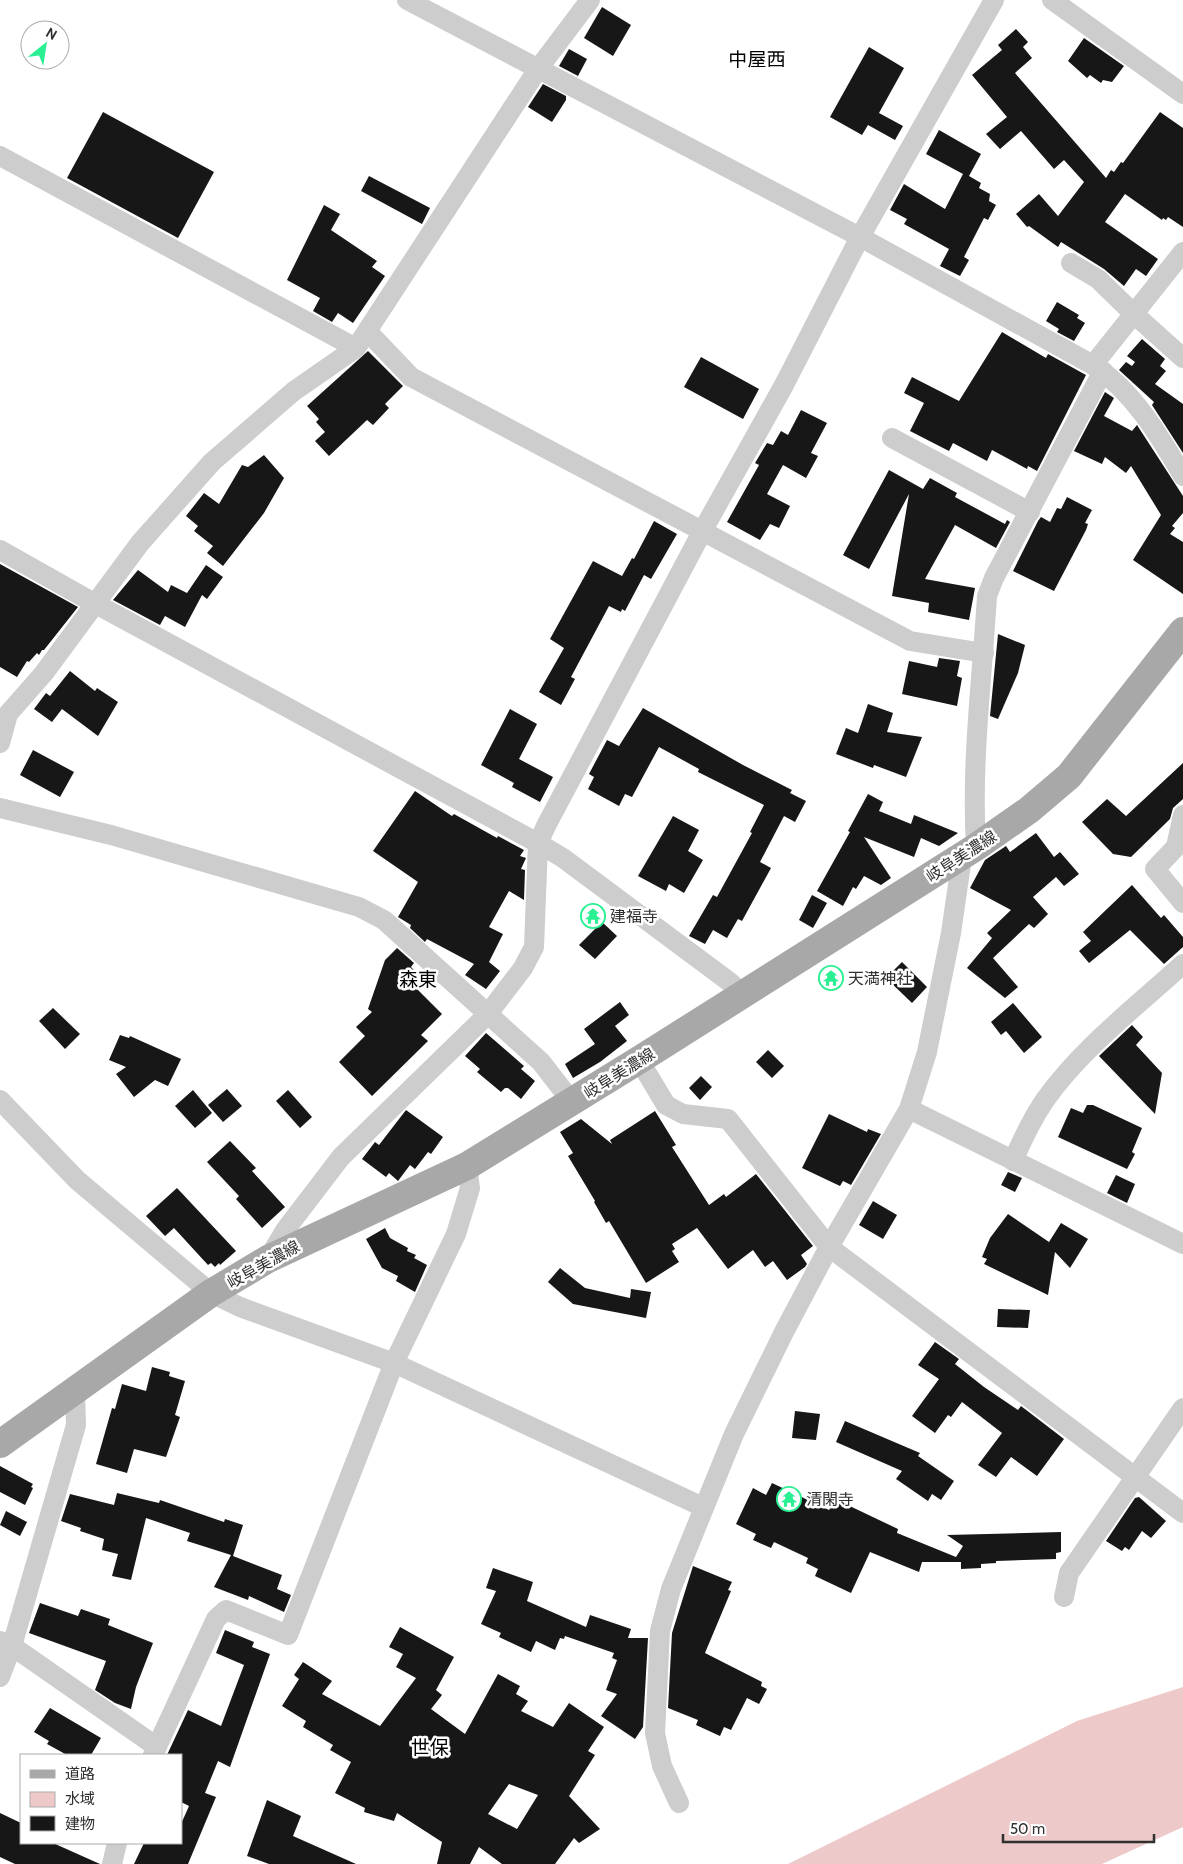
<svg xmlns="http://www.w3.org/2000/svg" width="1183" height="1864" font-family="Cabin,'Noto Sans JP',sans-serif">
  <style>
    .water { fill: #eec9c9 }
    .building { fill: #171717; fill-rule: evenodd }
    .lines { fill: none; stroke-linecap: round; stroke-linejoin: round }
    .minor { stroke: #cdcdcd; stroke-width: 20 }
    .primary { stroke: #a8a8a8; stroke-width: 28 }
    .labels { text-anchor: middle; stroke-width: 5; stroke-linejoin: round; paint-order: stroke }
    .street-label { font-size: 16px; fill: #303030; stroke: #fff }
    .poi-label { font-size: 16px; fill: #303030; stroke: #fff; text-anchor: start }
    .quarter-label { font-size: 19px; fill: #000; stroke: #fff }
  </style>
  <rect width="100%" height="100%" fill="#fff"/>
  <path class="water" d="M1183,1687V1827L1102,1864H788L1077,1721Z"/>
  <g class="building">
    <path d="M602,7L631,25L613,56L584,38Z"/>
    <path d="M1016,29L1028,42L1023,47L1032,58L1015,73L1106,178L1111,170L1114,172L1121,162L1123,163L1160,112L1183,128V227L1168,217L1166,220L1163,218L1162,220L1125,194L1105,222L1158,259L1146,276L1136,269L1124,286L1104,269L1061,242L1058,247L1029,226L1027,227L1016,214L1039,194L1058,216L1084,182L1064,160L1054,169L1021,131L1000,149L986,134L1007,117L972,75L1002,50L998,45Z"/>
    <path d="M1084,38L1124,66L1112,82L1103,80L1101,83L1090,75L1087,78L1068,61Z"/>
    <path d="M869,47L904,68L879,113L903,126L895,140L868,125L862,135L830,117Z"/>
    <path d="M569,49L587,59L578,76L559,66Z"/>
    <path d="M543,84L566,96V100L552,122L528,107Z"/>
    <path d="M103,112L214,172L178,238L67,178Z"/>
    <path d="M939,130L981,154L969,176L981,183L979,188L990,194L989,201L996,205L988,220L984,218L964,257L969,260L960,276L940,266L949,249L904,224L907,219L890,210L904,184L945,209L963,174L926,154Z"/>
    <path d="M369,176L430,208L422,224L361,191Z"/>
    <path d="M324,205L340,214L331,230L377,261L372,267L385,276L353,323L338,313L332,322L313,311L320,298L287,280Z"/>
    <path d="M1057,302L1079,315L1077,318L1085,323L1074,341L1057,332L1059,329L1046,321Z"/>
    <path d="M1002,332L1046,358L1048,354L1086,375L1037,471L1028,466L1027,469L992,450L987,461L953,443L949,451L910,431L924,403L904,393L912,377L959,401Z"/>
    <path d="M1142,339L1165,359L1160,366L1166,371L1155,384L1183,404V453L1152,405L1154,402L1119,370L1126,362L1132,366L1135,362L1127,356Z"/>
    <path d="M368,351L403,386L385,404L389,408L373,425L367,420L329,456L315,441L325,432L316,422L319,419L307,406Z"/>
    <path d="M701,357L759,389L743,419L684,387Z"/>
    <path d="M1105,392L1114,398L1104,416L1132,431L1137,425L1183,496V513L1172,526L1175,528L1170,534L1183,542V594L1133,560L1161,515L1131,466L1126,473L1105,457L1102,464L1074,451Z"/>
    <path d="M801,410L827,423L811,453L818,456L806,478L783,465L767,494L790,506L779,528L770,524L760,540L727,522L759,465L755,463L767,443L773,445L781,431L788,435Z"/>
    <path d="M264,455L284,478L264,513L223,566L207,553L213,546L194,531L198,526L186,516L204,493L219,504L242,465L248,467Z"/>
    <path d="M889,470L923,489L930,478L957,493L955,497L1005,524L1007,520L1010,522L996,548L955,525L925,579L975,588L969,620L928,612L929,603L892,596L909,494L869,569L843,555Z"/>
    <path d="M1067,497L1092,510L1085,523L1088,524L1086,530L1054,591L1013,571L1038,521L1041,517L1050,522L1057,508L1061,509Z"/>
    <path d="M654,521L677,534L651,579L644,575L625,611L622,609L621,612L609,606L571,677L575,679L561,705L539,692L564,648L550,639L593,561L622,576L632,558L634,559Z"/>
    <path d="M0,564L78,607L44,650H42L39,655L37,653L29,662L27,661L17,677L0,667Z"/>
    <path d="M206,565L223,577L207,599L202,595L185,627L165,616L160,625L113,600L138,570L168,592L171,585L187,593Z"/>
    <path d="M998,634L1025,645L1018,673L998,719L990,716Z"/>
    <path d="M939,658L960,661L957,676L962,678L957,706L902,694L909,661L937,667Z"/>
    <path d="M70,671L95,691L97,688L118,702L98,736L62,709L52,722L34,709L46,693L50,696Z"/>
    <path d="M868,704L893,713L887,732L922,737L906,777L874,765L873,768L836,754L846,728L858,733Z"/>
    <path d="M643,708L743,765L792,790L790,793L806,801L795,822L784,816L760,862L771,868L742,921L738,919L727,938L713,930L705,944L689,936L713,895L717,897L752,833L750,832L764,805L698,772L699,769L659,747L632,797L625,794L619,806L588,789L594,777L589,774L607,740L619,746Z"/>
    <path d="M510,709L537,724L519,759L553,777L540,802L512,787L514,783L481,765Z"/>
    <path d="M33,750L74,772L60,797L20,775Z"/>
    <path d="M1183,763V799L1173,808L1170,819L1131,857L1113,854L1082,822L1107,799L1126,816Z"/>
    <path d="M415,791L452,816L454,814L497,838L498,836L524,850L520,856L526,858L521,869L525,870L524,900L509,891L489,927L503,934L489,962L500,971L486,989L465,975L474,964L427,939L425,942L410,928L411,925L398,917L418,882L373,851Z"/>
    <path d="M868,794L883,802L879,811L911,824L914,815L958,833L939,846L921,838L914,857L864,837L891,878L881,885L864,876L856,889L853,887L843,906L817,891L850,832L848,831Z"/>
    <path d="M673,816L699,830L688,851L703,860L684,893L669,884L666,891L638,876Z"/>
    <path d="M1036,833L1054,857L1060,852L1079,874L1064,886L1056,877L1033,897L1048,914L1034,928L1029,924L993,958L1018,987L1005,998L967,968L992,938L987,933L1011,910L970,888L985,860L1006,846L1010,852Z"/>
    <path d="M1132,885L1161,918L1164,915L1183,937V947L1164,964L1130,930L1089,963L1079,951L1091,941L1083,932Z"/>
    <path d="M812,895L827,903L813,928L799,920Z"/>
    <path d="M602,922L617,936L595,959L579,945Z"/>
    <path d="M397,948L414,963L411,967L418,974L410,982L442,1014L421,1035L428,1041L372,1096L339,1062L365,1036L356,1027L372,1012L368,1009L385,960Z"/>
    <path d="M902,962L927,987L912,1003L886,978Z"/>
    <path d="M620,1002L629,1015L615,1026L627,1041L600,1062L573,1078L565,1064L595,1044L584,1029Z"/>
    <path d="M1013,1003L1042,1037L1024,1053L1006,1031L1001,1035L991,1022Z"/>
    <path d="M53,1008L80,1034L65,1049L39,1021Z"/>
    <path d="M1132,1025L1143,1037L1136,1045L1162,1073L1155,1114L1099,1056Z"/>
    <path d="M486,1033L524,1066L521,1069L535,1081L521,1099L508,1088H505L501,1092L477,1072L480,1069L465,1056Z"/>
    <path d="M120,1035L129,1038L130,1036L181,1059L168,1086L155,1080L134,1097L116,1074L126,1067L109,1060Z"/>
    <path d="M768,1050L784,1066L772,1078L756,1062Z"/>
    <path d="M701,1076L712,1087L700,1100L689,1088Z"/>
    <path d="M227,1089L242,1106L223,1122L208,1105Z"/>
    <path d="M193,1090L212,1113L195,1128L175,1106Z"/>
    <path d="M288,1090L312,1117L300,1128L276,1101Z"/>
    <path d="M1087,1105H1093L1142,1128L1132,1152L1135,1154L1127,1169L1058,1137L1071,1108L1083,1113Z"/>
    <path d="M406,1110L443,1137L431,1154L428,1152L415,1169L410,1165L398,1181L389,1173L386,1177L362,1159L375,1142L379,1145Z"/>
    <path d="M655,1111L676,1145L672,1147L709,1205L724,1194L726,1197L756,1174L813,1246L801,1255L807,1264L805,1267L787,1280L773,1261L765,1267L753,1250L728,1269L697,1228L672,1244L675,1249L672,1251L679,1262L646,1283L609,1221L606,1223L594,1202L595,1201L568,1156L573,1153L560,1132L581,1119L612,1144L610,1140Z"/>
    <path d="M829,1114L867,1132L868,1129L881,1134L851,1185L843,1181L840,1186L802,1168Z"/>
    <path d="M230,1141L256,1168L252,1171L285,1207L262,1228L236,1199L239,1196L207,1162Z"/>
    <path d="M1008,1172L1022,1178L1015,1192L1001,1185Z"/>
    <path d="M1116,1175L1135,1184L1127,1203L1107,1193Z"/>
    <path d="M177,1188L236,1251L220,1265L219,1263L215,1267L211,1263L208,1265L174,1228L165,1236L146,1216Z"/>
    <path d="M873,1201L897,1215L883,1239L859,1225Z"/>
    <path d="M1008,1214L1049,1242L1061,1223L1088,1239L1070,1268L1055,1252L1048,1295L984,1264L987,1259L982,1257L990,1238Z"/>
    <path d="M385,1228L390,1238L408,1248L407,1251L416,1255L414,1258L427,1265L415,1292L396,1281L398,1276L382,1268L366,1239Z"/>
    <path d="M560,1268L585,1288L630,1298L631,1289L651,1292L646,1318L573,1304L548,1282Z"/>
    <path d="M998,1309L1030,1310L1028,1328L997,1327Z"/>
    <path d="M935,1342L959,1359L955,1364L984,1387L1018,1410L1021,1406L1064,1439L1037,1476L1011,1457L996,1477L978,1465L1002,1433L962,1402L951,1417L948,1415L935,1433L912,1416L939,1379L918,1365Z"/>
    <path d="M152,1367L170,1372L169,1376L185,1381L175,1415L180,1417L166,1457L134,1449L127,1473L96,1464L112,1408L115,1409L122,1384L146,1391Z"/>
    <path d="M795,1411L820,1414L816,1440L792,1438Z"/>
    <path d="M845,1421L920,1453L918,1456L954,1481L941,1500L932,1494L928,1501L896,1479L902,1471L836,1442Z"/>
    <path d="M0,1466L33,1484L31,1487L33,1488L25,1505L0,1492Z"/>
    <path d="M772,1483L808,1500V1503L810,1501L829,1510L835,1499L898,1529L897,1533L956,1557L963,1546L947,1535L1061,1532V1552L1056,1553V1559L996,1561V1563L981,1564V1568L961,1569V1562H922L919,1572L870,1552L851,1593L815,1576L818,1569L806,1563L808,1558L774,1542L771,1548L753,1540L756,1534L736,1524L753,1488L766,1495Z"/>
    <path d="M117,1493L159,1503L160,1500L224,1522L225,1519L243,1525L233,1556L282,1575L277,1589L291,1595L284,1612L249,1596L248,1600L214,1587L231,1555L187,1541L190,1533L146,1518L131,1580L112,1576L118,1554L102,1550L104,1539L80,1531L81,1528L61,1521L70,1494L114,1505Z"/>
    <path d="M1139,1497L1166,1521L1151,1538L1142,1531L1129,1550L1125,1547L1122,1551L1106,1541L1135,1498Z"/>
    <path d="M6,1511L27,1522L20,1536L0,1525Z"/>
    <path d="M693,1566L732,1582L728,1590L731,1591L705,1653L762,1682L761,1686L767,1689L759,1704L747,1698L731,1730L724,1727L720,1736L696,1725L698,1720L668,1708L672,1633Z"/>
    <path d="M493,1568L533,1582L527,1601L586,1627L590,1615L631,1629L628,1638H648L643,1727L635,1739L601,1716L617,1694L606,1690L617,1660L612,1658L614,1653L565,1636L564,1639L560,1638L555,1650L536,1641L531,1652L499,1637L501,1633L481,1624L496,1591L486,1588Z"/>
    <path d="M40,1603L78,1616L81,1609L110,1619L108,1625L153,1643L136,1687L131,1709L115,1703L95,1690L106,1661L29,1633Z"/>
    <path d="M400,1627L454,1657L436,1690L442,1695L431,1709L465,1734L498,1674L520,1686L516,1694L528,1701L521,1711L553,1727L569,1703L604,1727L588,1751L595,1755L569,1796L600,1829L579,1843L574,1838L555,1864H502L479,1847L470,1864H437L442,1842L397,1813L394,1821L364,1812L365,1808L335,1793L351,1762L330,1750L333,1745L303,1727L306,1721L282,1706L299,1679L294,1675L303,1662L332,1681L322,1694L380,1726L416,1678L396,1667L403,1654L389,1647ZM509,1784L538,1795L517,1829L488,1814Z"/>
    <path d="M225,1630L254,1642L252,1647L270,1654L230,1767L218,1761L205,1793L216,1797L188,1864H134L144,1843H181V1824L189,1806L181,1802V1755H167L188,1710L221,1726L244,1665L216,1653Z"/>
    <path d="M50,1708L101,1738L91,1755H67L47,1744L49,1741L34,1732Z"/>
    <path d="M267,1800L301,1816L293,1836L356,1864H269L247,1856Z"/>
    <path d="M0,1813L21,1823V1843H53L100,1864H15L0,1857Z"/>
  </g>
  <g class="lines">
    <g class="minor">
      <path d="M407,0L860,237L1093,365C1133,391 1159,435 1183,476"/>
      <path d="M1052,0L1183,94"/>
      <path d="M0,156L356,348"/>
      <path d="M1071,263L1098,279L1134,314L1183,358"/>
      <path d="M368,332L411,377L910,641L984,653"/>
      <path d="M1093,365L1183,252"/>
      <path d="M892,438L1030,512"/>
      <path d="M0,550L94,603L538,843L563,858L731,983L742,996"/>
      <path d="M0,743L8,714L44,673L140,543L212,462L294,391L356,348L538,69L590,0"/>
      <path d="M0,808L111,835L359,907L384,920L541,1062L572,1102"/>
      <path d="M1183,815L1176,847L1155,869L1183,903"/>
      <path d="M976,847C971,763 982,680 987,596L994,578L1103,371"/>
      <path d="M639,1060L666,1105L683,1114L728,1119L829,1247L1183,1513"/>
      <path d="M0,1100L77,1180L211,1293L240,1307L394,1363L703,1507"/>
      <path d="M909,1109L1183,1244"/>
      <path d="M1013,1161C1022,1140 1032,1119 1045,1100C1082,1048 1136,1007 1183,964"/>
      <path d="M268,1259L286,1229L341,1157L487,1015L523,968L534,947L538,843L547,824L703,530L784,385L860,237L994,0"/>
      <path d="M1064,1597L1069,1573L1183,1408"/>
      <path d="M0,1641L12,1646L157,1747"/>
      <path d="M0,1677L12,1646L76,1425L75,1392"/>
      <path d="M153,1755L216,1619L226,1610L288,1635L394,1363L456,1234L470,1188L467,1166"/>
      <path d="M679,1803L662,1766L655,1733L660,1631L671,1589L734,1434L784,1332L829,1247L909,1109L927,1052L951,933L962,857"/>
      <path d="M112,1864L117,1843"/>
    </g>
    <path class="primary" d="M0,1444L211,1293L268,1259L467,1166L639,1060L976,847L1029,810L1069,776L1183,631"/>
  </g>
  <defs>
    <symbol id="temple-ring" viewBox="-11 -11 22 22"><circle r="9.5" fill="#fff" stroke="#2aef93" stroke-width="1.5"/><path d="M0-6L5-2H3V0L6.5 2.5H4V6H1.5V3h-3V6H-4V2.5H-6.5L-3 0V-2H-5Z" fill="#2aef93"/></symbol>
  </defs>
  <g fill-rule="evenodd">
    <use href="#temple-ring" x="579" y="902" width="28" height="28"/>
    <use href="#temple-ring" x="817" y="964" width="28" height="28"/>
    <use href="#temple-ring" x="775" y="1485" width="28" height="28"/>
  </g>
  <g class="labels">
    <g class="street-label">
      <text transform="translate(961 856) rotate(-33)" y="6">岐阜美濃線</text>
      <text transform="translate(619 1073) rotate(-32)" y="6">岐阜美濃線</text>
      <text transform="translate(263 1264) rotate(-29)" y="6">岐阜美濃線</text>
    </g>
    <g class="poi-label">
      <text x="610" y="922">建福寺</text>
      <text x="848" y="984">天満神社</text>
      <text x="806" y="1505">清閑寺</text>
    </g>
    <g class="quarter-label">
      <text x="757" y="66">中屋西</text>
      <text x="418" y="986">森東</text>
      <text x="430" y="1754">世保</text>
    </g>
  </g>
  <rect x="20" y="1754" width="162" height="90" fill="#ffffff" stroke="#acacac"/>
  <rect x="30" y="1770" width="25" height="8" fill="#a8a8a8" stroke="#acacac"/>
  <text x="65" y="1779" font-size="15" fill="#303030">道路</text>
  <rect x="30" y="1792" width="25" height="15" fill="#eec9c9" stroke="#acacac"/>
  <text x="65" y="1804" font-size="15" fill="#303030">水域</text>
  <rect x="30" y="1816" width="25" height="15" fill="#171717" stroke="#acacac"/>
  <text x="65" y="1829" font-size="15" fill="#303030">建物</text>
  <g transform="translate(45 45) rotate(30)"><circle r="24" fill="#ffffff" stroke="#acacac"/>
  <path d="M0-4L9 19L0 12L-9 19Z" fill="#2aef93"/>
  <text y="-8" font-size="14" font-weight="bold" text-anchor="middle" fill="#303030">N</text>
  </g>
  <path d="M1003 1834v8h151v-8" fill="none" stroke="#303030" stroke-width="2.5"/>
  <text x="1010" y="1834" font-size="15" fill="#303030" stroke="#ffffff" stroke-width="4" paint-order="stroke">50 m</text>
</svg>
